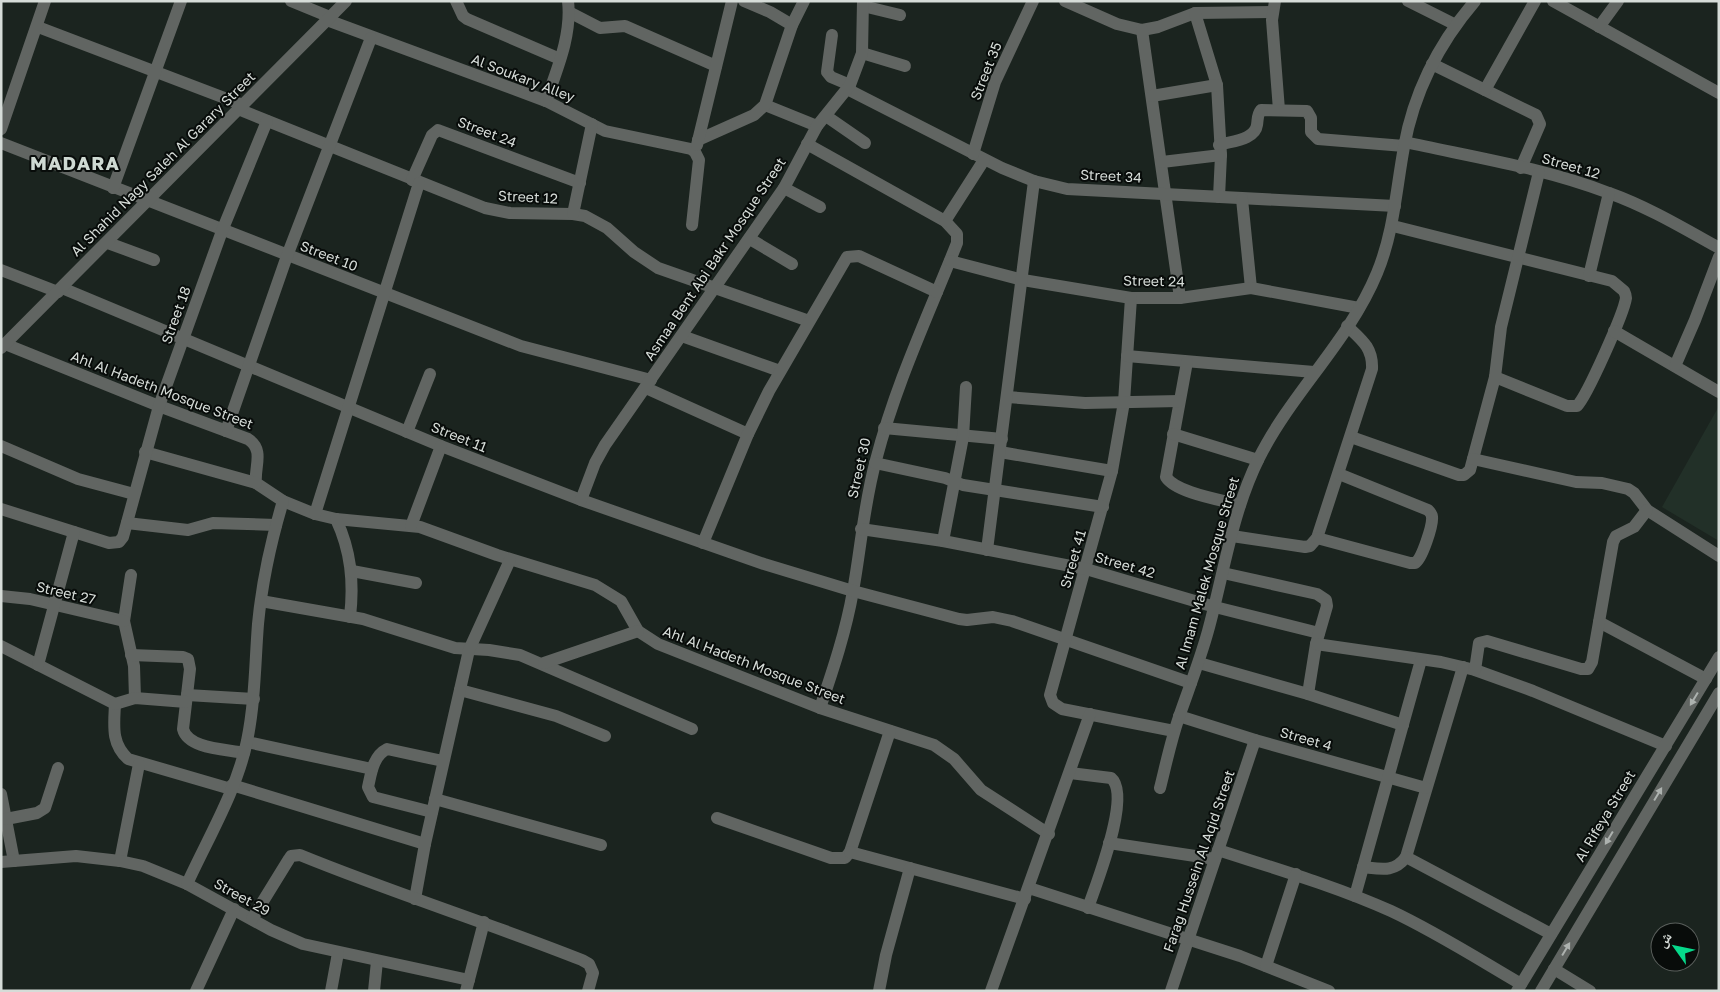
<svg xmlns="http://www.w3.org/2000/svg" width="1720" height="992" font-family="'Golos Text','Noto Naskh Arabic',sans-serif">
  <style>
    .built { fill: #223028 }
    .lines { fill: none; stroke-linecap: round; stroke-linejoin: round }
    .minor { stroke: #616562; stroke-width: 12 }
    .oneway { fill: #adb2af }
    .labels { text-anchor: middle; stroke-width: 4; stroke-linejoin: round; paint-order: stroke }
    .street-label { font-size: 14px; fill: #d6dcd8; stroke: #080c0a }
    .district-label { font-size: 19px; font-weight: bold; letter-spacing: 1px; fill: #cfdad3; stroke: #080c0a }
  </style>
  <rect width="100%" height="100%" fill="#1b241f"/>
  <path class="built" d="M1719,406V541L1662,507Z"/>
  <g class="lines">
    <g class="minor">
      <path d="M291,1L330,17"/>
      <path d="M456,1L463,16L467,19L560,59"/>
      <path d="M744,1L770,12L792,25"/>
      <path d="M1065,1L1117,24L1142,30L1158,27L1195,13L1273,12"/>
      <path d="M1275,1L1272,20L1279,110"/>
      <path d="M1408,1L1456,25"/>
      <path d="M1553,1L1719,93"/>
      <path d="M863,6L900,15"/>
      <path d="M569,12L600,28L625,26L716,66"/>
      <path d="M1195,13L1217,85L1221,155L1219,197"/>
      <path d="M327,20L546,101L605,131L691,149L695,152L699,160L692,225"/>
      <path d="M38,27L243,105"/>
      <path d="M1599,27L1618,1"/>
      <path d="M1142,30L1180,298"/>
      <path d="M832,35L827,72L831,77L850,85"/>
      <path d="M862,53L905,66"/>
      <path d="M1432,64L1536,115L1540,124L1521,168"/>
      <path d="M847,89L1002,168L1034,181L1067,189L1395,206"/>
      <path d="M1485,90L1535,1"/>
      <path d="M1152,96L1217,85"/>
      <path d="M546,101C557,69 572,35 568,1"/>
      <path d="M765,105L817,126"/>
      <path d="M238,109L485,208L510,213L573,214L585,216L607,228L634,252L658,268L809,321"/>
      <path d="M826,116L865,143"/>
      <path d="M1,129L45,1"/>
      <path d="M698,140L754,115L765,105L792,25L804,1"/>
      <path d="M1405,142C1473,157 1544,168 1609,193C1648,207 1683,228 1719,248"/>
      <path d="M1,143L521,346L651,380"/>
      <path d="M807,144L945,221L957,234V243C928,316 896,383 876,460C864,503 861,547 853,591C846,631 833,670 820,708"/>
      <path d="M697,145L732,1"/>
      <path d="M1219,145C1231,141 1255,140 1257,125C1258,119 1257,115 1261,110L1307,111L1311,118V132L1318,139L1404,146"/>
      <path d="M973,154L995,82L1033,1"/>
      <path d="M1162,162L1221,155"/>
      <path d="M412,180L432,135L438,130L580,183"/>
      <path d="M113,188L181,1"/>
      <path d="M784,188L820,207"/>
      <path d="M1242,199L1251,288"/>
      <path d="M573,214L592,124"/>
      <path d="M945,221L984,160"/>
      <path d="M1393,226L1612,281L1624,291C1625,293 1626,296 1626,298C1624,313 1587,396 1577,406H1567L1495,377"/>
      <path d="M750,239L792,264"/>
      <path d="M108,243L154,260"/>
      <path d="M950,261L1023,280L1131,298H1180L1251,288L1359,308"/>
      <path d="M1,270L58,292"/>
      <path d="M1589,276L1609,193"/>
      <path d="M62,288L441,446L581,500L764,564L853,591L959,619L967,620L993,617L1012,621L1191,683"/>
      <path d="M1131,298L1124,402L1112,471L1050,695L1053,703L1062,709L1174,731"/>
      <path d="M1614,331L1719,392"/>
      <path d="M682,336L780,371"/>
      <path d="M5,344L159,406L248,439C265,450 254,467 256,483L283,501L315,514L336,519L420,527L497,555L595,585L621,601L638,631L658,644L820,708L934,745L954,759L981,790L1049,834"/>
      <path d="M1,348L346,1"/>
      <path d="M1127,356L1314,372"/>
      <path d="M1187,362L1166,477C1176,493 1222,500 1240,505"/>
      <path d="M1675,366L1695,320L1719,257"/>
      <path d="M646,388L748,434"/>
      <path d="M1007,397L1085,403L1179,401"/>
      <path d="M884,428L1002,439"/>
      <path d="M226,431L287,256L371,38"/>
      <path d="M407,432L430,374"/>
      <path d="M1173,434L1258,460"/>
      <path d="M1351,437L1459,475H1464L1470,470L1495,377L1501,327L1539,172"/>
      <path d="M1,446L78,479L134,494"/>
      <path d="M145,452L256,483"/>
      <path d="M1000,452L1112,471"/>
      <path d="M1473,459L1576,482L1602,483L1628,489L1634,493L1647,510L1719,556"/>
      <path d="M875,463L945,478L963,485L1103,507"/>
      <path d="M581,500L595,463L605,445L784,188L817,126L850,85L862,53L863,1"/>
      <path d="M1,509L109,543L119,542L123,537L159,406L222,231L267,121"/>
      <path d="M315,514L419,183"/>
      <path d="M336,519C351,551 354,582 350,617"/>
      <path d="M127,523L188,530L213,523L276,525"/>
      <path d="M411,526L441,446"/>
      <path d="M861,529L943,541L1086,569L1215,607L1319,633"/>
      <path d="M1232,536L1305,547L1310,546L1317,538L1372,369C1373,348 1362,340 1347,326"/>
      <path d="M1317,538L1410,563H1415C1422,559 1433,525 1432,517C1432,514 1430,512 1428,510L1339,474"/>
      <path d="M943,541L963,437L966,387"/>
      <path d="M703,543L748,434L769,391L847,257L859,256L937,292"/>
      <path d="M987,550L1034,181"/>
      <path d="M352,571L416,583"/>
      <path d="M1223,573L1317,594L1326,600L1327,606L1316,644L1308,694"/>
      <path d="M131,575L124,621L134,666L135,698"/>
      <path d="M1,596L30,599L124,621"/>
      <path d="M261,601L363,619L455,648L489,650L520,655L692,729"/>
      <path d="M1599,622L1706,679"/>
      <path d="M1316,644L1441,662L1475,670L1533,691L1666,746"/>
      <path d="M1,646L115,704"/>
      <path d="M131,655L183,657L188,659L190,669L183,729C188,749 226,749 244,753"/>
      <path d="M544,663L638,631"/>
      <path d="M1199,663L1308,694L1403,725"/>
      <path d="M38,665L74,532"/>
      <path d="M1463,667L1406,857L1551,934"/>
      <path d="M1475,670L1479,643L1487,641L1581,669H1588L1592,662L1613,542L1616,536L1634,527L1647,510"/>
      <path d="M460,690L556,716L605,736"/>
      <path d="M187,695L254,699"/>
      <path d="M115,704C114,726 111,743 128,759L231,789"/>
      <path d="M115,704L135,698L186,702"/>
      <path d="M1179,716L1255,740L1426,788"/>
      <path d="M247,742L372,769"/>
      <path d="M1070,773L1111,778C1132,795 1096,884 1088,908"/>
      <path d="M232,785L425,844"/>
      <path d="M1160,788C1166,764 1171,740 1179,717C1189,688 1200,660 1208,631C1224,573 1232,512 1259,458C1292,392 1349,341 1377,273C1394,232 1396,190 1404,147C1414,92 1439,43 1475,1"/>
      <path d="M1,794L14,861"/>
      <path d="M435,799L601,845"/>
      <path d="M432,812L373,797L368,787C371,774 373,756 387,749L443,761"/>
      <path d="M717,818L831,858H845L850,852L890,731"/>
      <path d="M6,819L37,813L45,808L58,768"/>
      <path d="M1109,843L1215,859"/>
      <path d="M1218,850C1277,869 1335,886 1391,911C1436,932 1478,959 1521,984"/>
      <path d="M850,852L1025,899"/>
      <path d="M120,861L139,764"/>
      <path d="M1,862L76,856L120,861L143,866L187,884L271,930L303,944L469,980"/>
      <path d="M1363,867C1381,869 1394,873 1406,857"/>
      <path d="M187,884C208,838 237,790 247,741C255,702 255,663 258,624C262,582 271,541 283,501"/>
      <path d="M1029,888L1240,956L1329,991"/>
      <path d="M1355,896L1421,660"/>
      <path d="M415,899L425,844L469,650L510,560"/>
      <path d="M252,919L289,859L291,856L300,855C393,893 489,923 582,960L589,964L593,973L588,991"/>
      <path d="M1266,966L1296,874"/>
      <path d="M1554,969L1590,991"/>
      <path d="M196,991L234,909"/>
      <path d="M331,991L338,953"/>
      <path d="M374,991L377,961"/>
      <path d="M466,991L484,922"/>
      <path d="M879,991L886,955L910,868"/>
      <path d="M991,991L1090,714"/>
      <path d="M1171,991L1255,740"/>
      <path d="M1517,991L1719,657"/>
      <path d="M1541,991L1719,693"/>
    </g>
  </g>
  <defs><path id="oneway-solid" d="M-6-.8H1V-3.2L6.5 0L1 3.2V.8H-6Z" transform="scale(1.25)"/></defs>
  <g class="oneway">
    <use href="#oneway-solid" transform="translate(1694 699) rotate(121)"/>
    <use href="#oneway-solid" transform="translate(1658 794) rotate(-59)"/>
    <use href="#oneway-solid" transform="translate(1609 838) rotate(121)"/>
    <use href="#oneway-solid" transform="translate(1566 949) rotate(-59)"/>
  </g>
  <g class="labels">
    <g class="street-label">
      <text transform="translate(986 71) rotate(-68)" y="5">Street 35</text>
      <text transform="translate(523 78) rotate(21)" y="5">Al Soukary Alley</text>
      <text transform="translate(487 132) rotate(21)" y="5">Street 24</text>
      <text transform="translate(163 164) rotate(-45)" y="5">Al Shahid Nagy Saleh Al Garary Street</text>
      <text transform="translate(1571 166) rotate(16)" y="5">Street 12</text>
      <text transform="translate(1111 176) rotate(3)" y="5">Street 34</text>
      <text transform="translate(528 197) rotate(3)" y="5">Street 12</text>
      <text transform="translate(329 256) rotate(21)" y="5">Street 10</text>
      <text transform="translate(715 259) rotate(-56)" y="5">Asmaa Bent Abi Bakr Mosque Street</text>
      <text transform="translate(1154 281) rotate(1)" y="5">Street 24</text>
      <text transform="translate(176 315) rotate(-70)" y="5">Street 18</text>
      <text transform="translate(162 390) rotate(21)" y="5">Ahl Al Hadeth Mosque Street</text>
      <text transform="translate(459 437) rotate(22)" y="5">Street 11</text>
      <text transform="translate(859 468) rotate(-77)" y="5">Street 30</text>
      <text transform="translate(1073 559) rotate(-74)" y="5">Street 41</text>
      <text transform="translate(1125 565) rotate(16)" y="5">Street 42</text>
      <text transform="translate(1207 573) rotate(-74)" y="5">Al Imam Malek Mosque Street</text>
      <text transform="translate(66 593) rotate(13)" y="5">Street 27</text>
      <text transform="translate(754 665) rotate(21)" y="5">Ahl Al Hadeth Mosque Street</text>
      <text transform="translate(1306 739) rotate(16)" y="5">Street 4</text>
      <text transform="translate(1605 816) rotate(-59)" y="5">Al Rifeya Street</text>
      <text transform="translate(1199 861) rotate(-71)" y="5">Farag Hussein Al Aqid Street</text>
      <text transform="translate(242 897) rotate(29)" y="5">Street 29</text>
    </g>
    <g class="district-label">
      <text x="75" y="170">MADARA</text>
    </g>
  </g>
  <rect width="1720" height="992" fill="none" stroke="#d6dcd8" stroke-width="5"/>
  <g transform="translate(1675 947) rotate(303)"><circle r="24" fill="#080c0a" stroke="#5a5f5c"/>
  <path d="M0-4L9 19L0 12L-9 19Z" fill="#06d98b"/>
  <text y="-8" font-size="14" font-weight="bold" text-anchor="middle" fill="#d6dcd8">ش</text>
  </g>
</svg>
